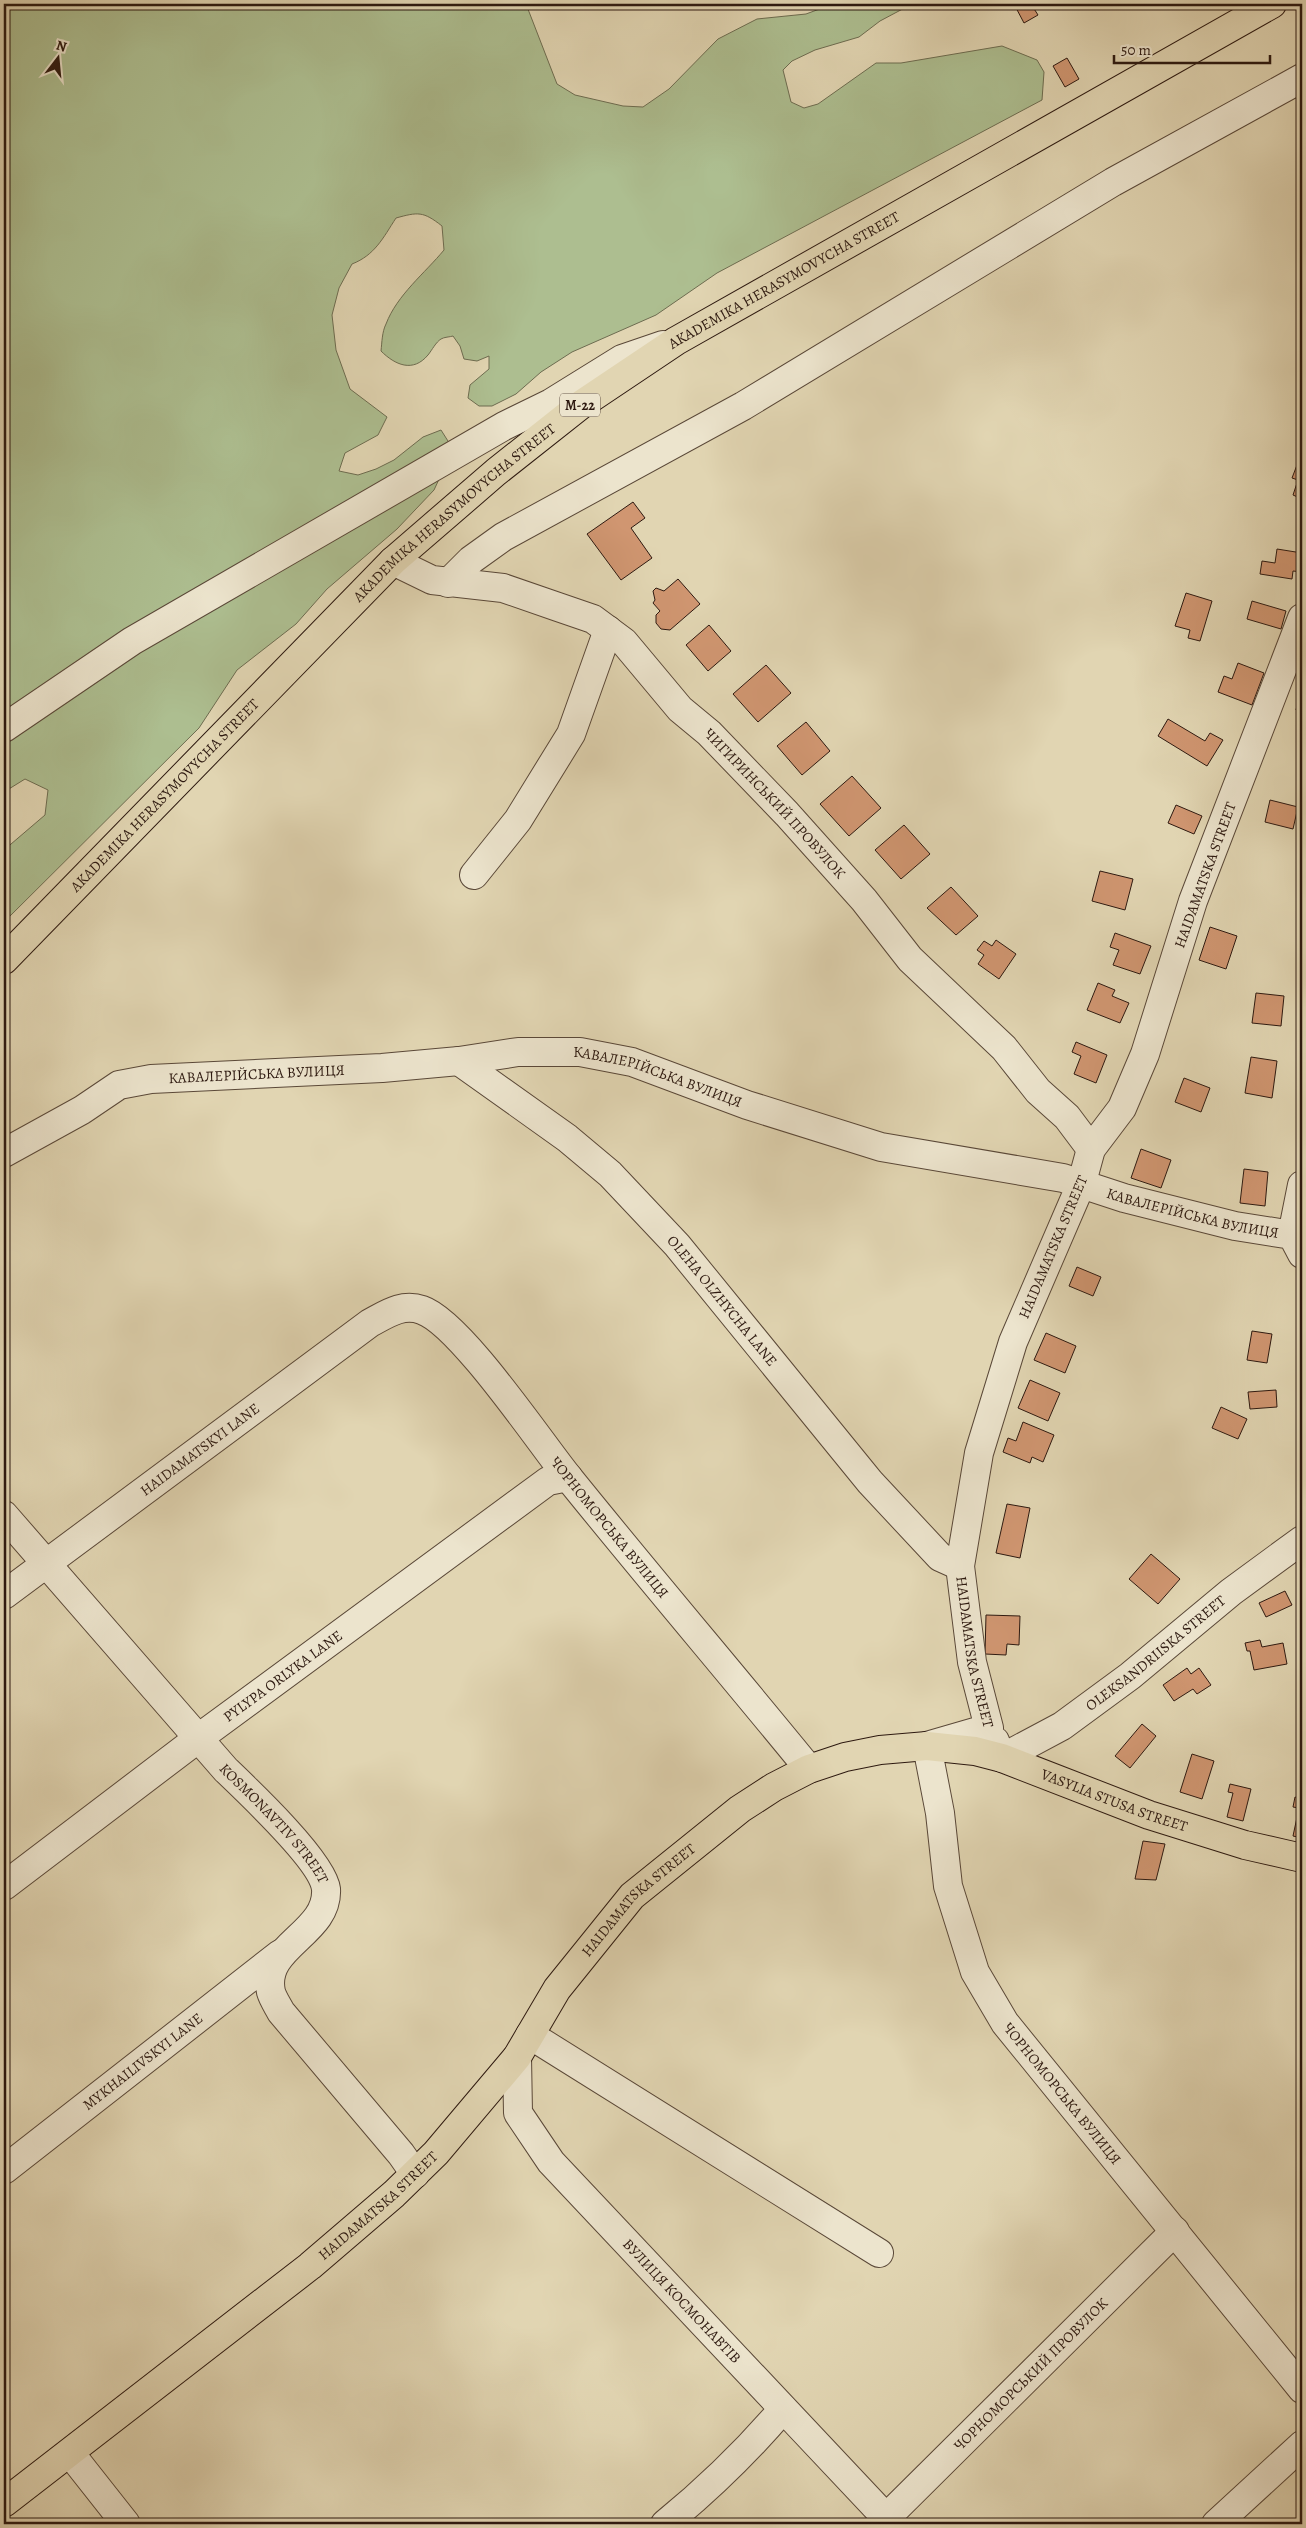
<svg xmlns="http://www.w3.org/2000/svg" width="1306" height="2528" font-family="Alegreya,serif">
  <style>
    .green { fill: #adbe90; stroke: #6d6c50 }
    .building { fill: #d09671; stroke: #2d1910 }
    .lines { fill: none; stroke-linecap: round; stroke-linejoin: round }
    .minor-casing { stroke: #5a4838; stroke-width: 30 }
    .major-casing { stroke: #2d1910; stroke-width: 30 }
    .highway-casing { stroke: #2d1910; stroke-width: 30 }
    .minor { stroke: #ece4cd; stroke-width: 28 }
    .major { stroke: #e1d5b2; stroke-width: 28 }
    .highway { stroke: #e1d5b2; stroke-width: 28 }
    .labels { text-anchor: middle; stroke-width: 4.5; stroke-linejoin: round; paint-order: stroke }
    .shield { fill: #ece4cd; stroke: #665649; stroke-width: 1 }
    .shield-label { font-size: 14px; font-weight: bold; fill: #2d1910 }
    .street-label { font-size: 15px; fill: #2d1910; stroke: #ece4cd }
  </style>
  <rect width="100%" height="100%" fill="#e1d5b2"/>
  <filter id="stains"><feTurbulence type="fractalNoise" baseFrequency=".004" numOctaves="4"/><feColorMatrix values="0 0 0 0 .2 0 0 0 0 .09 0 0 0 0 .02 0 0 0 .5 -.17"/></filter>
  <radialGradient id="worn" r=".72"><stop offset=".6" stop-color="#630" stop-opacity="0"/><stop offset="1" stop-color="#630" stop-opacity=".3"/></radialGradient>
  <path class="green" d="M4,4H526L557,84L575,95L623,106L643,107L669,89L718,39L757,19L806,14L833,4H912L880,21L859,37L815,50L792,61L783,70L791,102L804,108L818,104L876,63H901L1002,46L1037,60L1044,72L1042,100L717,273L656,315L572,352L541,372L516,394L492,406H479L468,398L470,385L489,369V356L477,361L464,359L460,346L453,336C450,337 444,337 441,339C436,342 432,350 428,355C413,373 395,365 381,351C382,342 382,332 386,324C397,295 425,273 444,250L442,226C423,211 418,212 396,218C383,238 375,255 352,264L339,288L332,315L336,350L350,389L387,417L378,435L345,453L339,471L358,475L376,469L394,460L423,437L441,430L453,449L434,490L397,529L327,589L296,624L237,670L199,728L4,922V850L45,815L48,790L25,779L4,792Z"/>
  <g class="building">
    <path d="M1014,4H1031L1038,15L1024,23Z"/>
    <path d="M1067,58L1079,79L1065,87L1053,66Z"/>
    <path d="M1297,465L1302,467V499L1293,495L1298,480L1292,478Z"/>
    <path d="M633,502L645,518L631,528L652,558L621,580L587,534Z"/>
    <path d="M1277,549L1302,553V572L1293,571L1292,579L1260,574L1262,561L1275,563Z"/>
    <path d="M678,579L700,604L670,630L661,629L656,623V615L660,611L653,603L655,600L653,591L656,588L664,591Z"/>
    <path d="M1186,593L1212,601L1200,641L1188,638L1190,630L1175,626Z"/>
    <path d="M1252,601L1286,611L1281,629L1247,619Z"/>
    <path d="M709,625L731,651L708,671L686,645Z"/>
    <path d="M1238,663L1264,673L1252,705L1218,692L1224,676L1232,679Z"/>
    <path d="M766,665L791,693L758,722L733,694Z"/>
    <path d="M1301,688L1302,689V711L1296,710Z"/>
    <path d="M1168,719L1205,741L1210,733L1223,740L1207,766L1158,736Z"/>
    <path d="M806,722L830,751L802,775L777,746Z"/>
    <path d="M852,776L881,808L849,836L820,804Z"/>
    <path d="M1270,800L1298,807L1293,829L1265,822Z"/>
    <path d="M1176,805L1202,816L1194,834L1168,823Z"/>
    <path d="M904,825L930,854L901,879L875,850Z"/>
    <path d="M1100,871L1133,879L1125,910L1092,901Z"/>
    <path d="M951,887L978,916L956,935L927,908Z"/>
    <path d="M1210,927L1237,936L1226,969L1199,960Z"/>
    <path d="M1115,933L1151,946L1140,974L1113,965L1119,950L1110,947Z"/>
    <path d="M996,940L1016,954L999,979L978,964L984,955L977,950L984,941L992,946Z"/>
    <path d="M1098,983L1115,990L1112,996L1129,1003L1120,1023L1087,1010Z"/>
    <path d="M1256,993L1284,996L1281,1026L1252,1023Z"/>
    <path d="M1076,1042L1107,1055L1096,1083L1074,1074L1081,1056L1072,1052Z"/>
    <path d="M1251,1057L1277,1061L1272,1098L1245,1093Z"/>
    <path d="M1184,1078L1210,1088L1201,1112L1175,1102Z"/>
    <path d="M1141,1149L1171,1160L1161,1188L1131,1178Z"/>
    <path d="M1244,1169L1268,1172L1265,1206L1240,1203Z"/>
    <path d="M1077,1267L1101,1277L1093,1296L1069,1286Z"/>
    <path d="M1252,1331L1272,1334L1267,1363L1247,1360Z"/>
    <path d="M1046,1333L1076,1346L1065,1373L1034,1360Z"/>
    <path d="M1030,1380L1060,1393L1048,1421L1018,1408Z"/>
    <path d="M1276,1390L1277,1407L1250,1409L1248,1392Z"/>
    <path d="M1221,1407L1247,1419L1238,1439L1212,1428Z"/>
    <path d="M1023,1422L1054,1435L1043,1462L1032,1457L1030,1463L1003,1452L1008,1438L1016,1441Z"/>
    <path d="M1007,1504L1030,1508L1020,1558L996,1553Z"/>
    <path d="M1151,1554L1180,1579L1158,1604L1129,1579Z"/>
    <path d="M1285,1591L1292,1605L1266,1617L1259,1603Z"/>
    <path d="M986,1615L1020,1616L1019,1645L1007,1644L1006,1655L985,1654Z"/>
    <path d="M1260,1640L1262,1647L1283,1643L1287,1664L1254,1670L1250,1651H1247L1245,1643Z"/>
    <path d="M1187,1668L1191,1674L1199,1668L1211,1685L1197,1694L1193,1689L1174,1701L1163,1685Z"/>
    <path d="M1142,1724L1156,1736L1130,1768L1115,1756Z"/>
    <path d="M1192,1754L1214,1761L1202,1799L1180,1792Z"/>
    <path d="M1230,1784L1251,1789L1243,1821L1227,1817L1233,1793L1228,1792Z"/>
    <path d="M1295,1797L1302,1799V1838L1293,1836L1299,1808L1293,1807Z"/>
    <path d="M1143,1841L1165,1844L1156,1880L1135,1879Z"/>
  </g>
  <g class="lines">
    <defs>
      <g id="minor">
        <path id="s1" d="M393,561L432,580L503,588L558,607L593,619L624,642L680,709L709,733L787,814L864,900L910,959L1004,1048L1038,1091L1067,1117L1091,1149"/>
        <path d="M448,583L471,560L503,537L743,406L1113,182L1302,78"/>
        <path id="s2" d="M1302,618L1193,901L1145,1054L1122,1108L1091,1149L1082,1182L1013,1342L979,1453L960,1566L972,1662L989,1728L927,1746L940,1813L948,1886L975,1972L1005,2023L1302,2389"/>
        <path d="M4,728L132,641L504,426L551,403L622,359L663,345"/>
        <path d="M474,875L518,820L571,734L608,630"/>
        <path id="s3" d="M459,1061L567,1138L610,1174L677,1245L870,1482L940,1557L960,1566"/>
        <path id="s4" d="M4,1153L82,1110L119,1085L151,1079L382,1068L459,1061L518,1052H580L632,1062L747,1105L881,1147L1063,1178L1124,1198L1235,1226L1292,1235L1302,1254"/>
        <path d="M1292,1235L1302,1185"/>
        <path id="s5" d="M4,1515L226,1770C248,1791 323,1862 326,1889C329,1934 261,1946 271,1992C273,1999 278,2006 281,2012L401,2154L415,2174"/>
        <path id="s6" d="M4,1595L370,1323C387,1314 402,1303 422,1310C460,1323 539,1441 568,1477C647,1575 729,1671 809,1769"/>
        <path id="s7" d="M995,1741L1002,1758L1062,1726L1130,1676L1231,1592L1302,1540"/>
        <path id="s8" d="M4,1886L200,1737L548,1481L568,1477"/>
        <path d="M530,2035L879,2253"/>
        <path id="s9" d="M517,2057L518,2113L551,2162L892,2524"/>
        <path id="s10" d="M4,2170L280,1954"/>
        <path d="M70,2453L126,2524"/>
        <path id="s11" d="M886,2518L1175,2231"/>
        <path d="M665,2524C708,2489 747,2451 783,2409"/>
        <path d="M1216,2524L1302,2445"/>
      </g>
      <g id="major">
        <path id="s12" d="M4,2503L310,2266L394,2194L436,2153L517,2057L557,1989L632,1896L740,1809L774,1787L809,1769L845,1757L880,1750L927,1746L975,1751L1002,1758L1149,1815L1245,1845L1302,1858"/>
      </g>
      <g id="highway">
        <path id="s13" d="M4,960L393,561L496,472L582,404L676,341L1272,4"/>
      </g>
    </defs>
    <use href="#minor" class="minor-casing"/>
    <use href="#major" class="major-casing"/>
    <use href="#highway" class="highway-casing"/>
    <use href="#minor" class="minor"/>
    <use href="#major" class="major"/>
    <use href="#highway" class="highway"/>
  </g>
  <g class="labels">
    <rect class="shield" x="560" y="393.5" width="40" height="23" rx="4"/>
    <g class="shield-label">
      <text x="580" y="410">М-22</text>
    </g>
    <g class="street-label">
      <text dy="5" stroke="none"><textPath href="#s13" startOffset="1040">AKADEMIKA HERASYMOVYCHA STREET</textPath></text>
      <text dy="5" stroke="none"><textPath href="#s13" startOffset="635">AKADEMIKA HERASYMOVYCHA STREET</textPath></text>
      <text dy="5" stroke="none"><textPath href="#s13" startOffset="230">AKADEMIKA HERASYMOVYCHA STREET</textPath></text>
      <text dy="5" stroke="none"><textPath href="#s1" startOffset="470">ЧИГИРИНСЬКИЙ ПРОВУЛОК</textPath></text>
      <text transform="translate(1205 875) rotate(-70)" y="5">HAIDAMATSKA STREET</text>
      <text dy="5" stroke="none"><textPath href="#s4" startOffset="272">КАВАЛЕРІЙСЬКА ВУЛИЦЯ</textPath></text>
      <text dy="5" stroke="none"><textPath href="#s4" startOffset="678">КАВАЛЕРІЙСЬКА ВУЛИЦЯ</textPath></text>
      <text dy="5" stroke="none"><textPath href="#s4" startOffset="1232">КАВАЛЕРІЙСЬКА ВУЛИЦЯ</textPath></text>
      <text transform="translate(1053 1247) rotate(-67)" y="5">HAIDAMATSKA STREET</text>
      <text dy="5" stroke="none"><textPath href="#s3" startOffset="358">OLEHA OLZHYCHA LANE</textPath></text>
      <text dy="5" stroke="none"><textPath href="#s6" startOffset="244">HAIDAMATSKYI LANE</textPath></text>
      <text dy="5" stroke="none"><textPath href="#s6" startOffset="800">ЧОРНОМОРСЬКА ВУЛИЦЯ</textPath></text>
      <text dy="5" stroke="none"><textPath href="#s2" startOffset="1100">HAIDAMATSKA STREET</textPath></text>
      <text dy="5" stroke="none"><textPath href="#s7" startOffset="205">OLEKSANDRIISKA STREET</textPath></text>
      <text dy="5" stroke="none"><textPath href="#s8" startOffset="349">PYLYPA ORLYKA LANE</textPath></text>
      <text dy="5" stroke="none"><textPath href="#s12" startOffset="1416">VASYLIA STUSA STREET</textPath></text>
      <text dy="5" stroke="none"><textPath href="#s5" startOffset="410">KOSMONAVTIV STREET</textPath></text>
      <text dy="5" stroke="none"><textPath href="#s12" startOffset="882">HAIDAMATSKA STREET</textPath></text>
      <text dy="5" stroke="none"><textPath href="#s10" startOffset="176">MYKHAILIVSKYI LANE</textPath></text>
      <text dy="5" stroke="none"><textPath href="#s2" startOffset="1624">ЧОРНОМОРСЬКА ВУЛИЦЯ</textPath></text>
      <text dy="5" stroke="none"><textPath href="#s12" startOffset="478">HAIDAMATSKA STREET</textPath></text>
      <text dy="5" stroke="none"><textPath href="#s9" startOffset="306">ВУЛИЦЯ КОСМОНАВТІВ</textPath></text>
      <text dy="5" stroke="none"><textPath href="#s11" startOffset="204">ЧОРНОМОРСЬКИЙ ПРОВУЛОК</textPath></text>
    </g>
  </g>
  <rect width="1306" height="2528" fill="none" stroke="#e1d5b2" stroke-width="20"/>
  <rect x="5" y="5" width="1296" height="2518" fill="none" stroke="#2d1910" stroke-width="2.5"/>
  <rect x="10" y="10" width="1286" height="2508" fill="none" stroke="#2d1910"/>
  <g transform="translate(58 58) rotate(16)" stroke="#ece4cd" stroke-width="4" paint-order="stroke">
  <path d="M0-4L9 19L0 12L-9 19Z" fill="#2d1910"/>
  <text y="-8" font-size="14" font-weight="bold" text-anchor="middle" fill="#2d1910">N</text>
  </g>
  <path d="M1114 55v8h156v-8" fill="none" stroke="#2d1910" stroke-width="2.5"/>
  <text x="1121" y="55" font-size="15" fill="#2d1910" stroke="#ece4cd" stroke-width="4" paint-order="stroke">50 m</text>
  <rect width="100%" height="100%" filter="url(#stains)"/>
  <rect width="100%" height="100%" fill="url(#worn)"/>
</svg>
